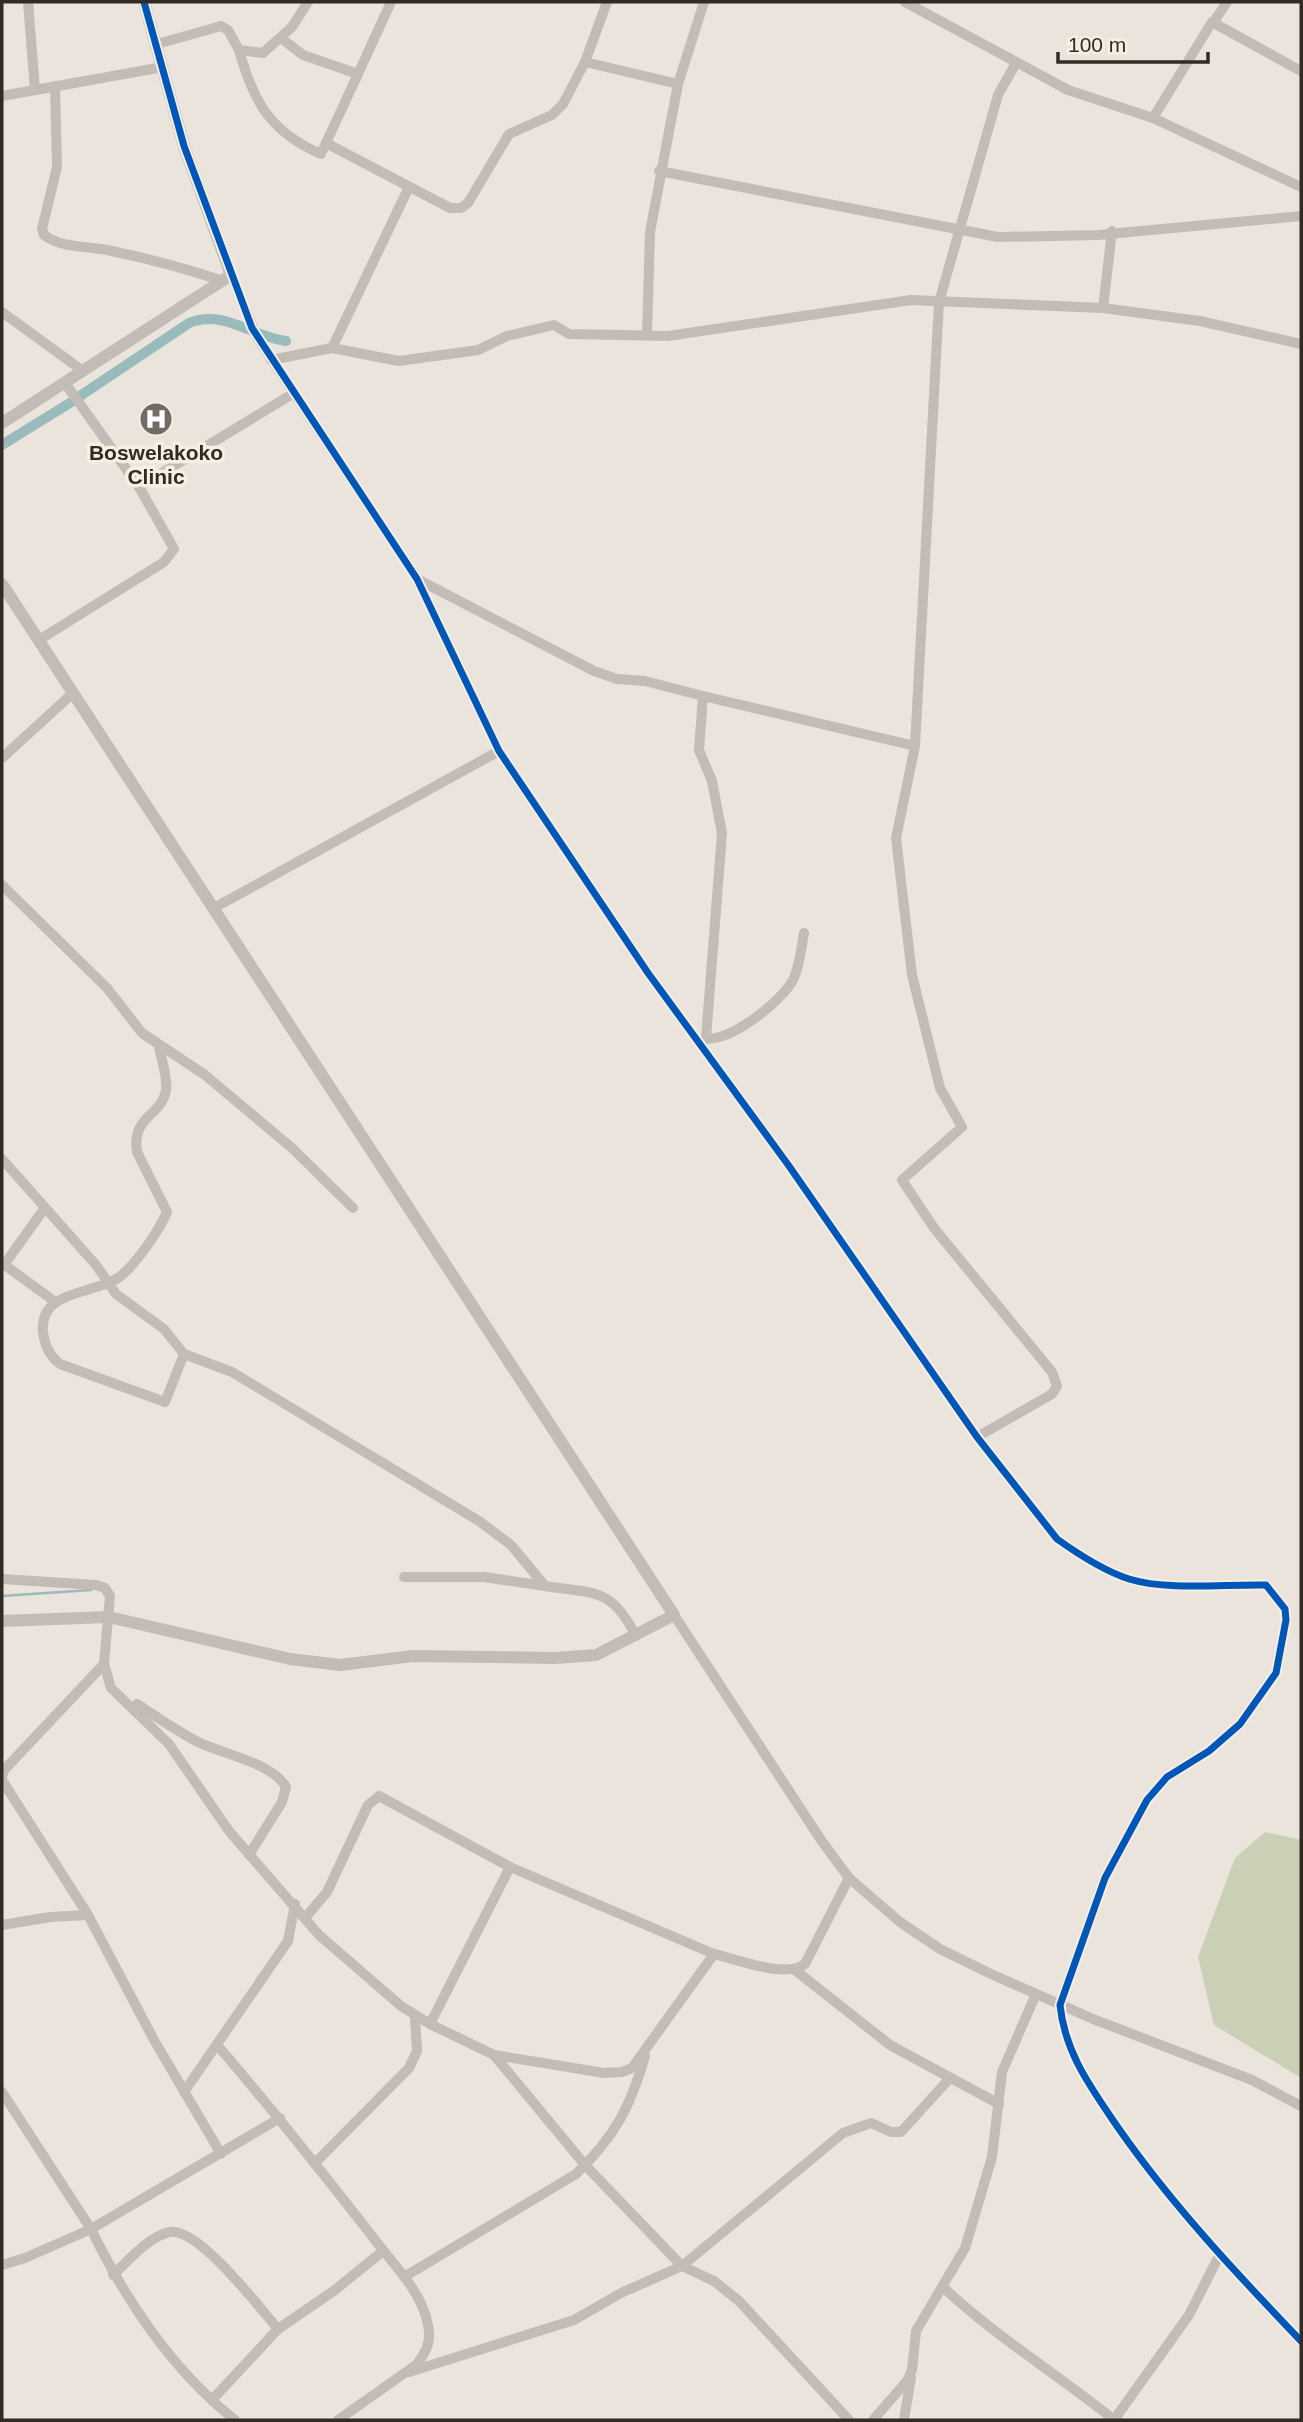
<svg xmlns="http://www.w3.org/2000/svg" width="1303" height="2422" font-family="Arial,sans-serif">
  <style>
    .green { fill: #cad0b6 }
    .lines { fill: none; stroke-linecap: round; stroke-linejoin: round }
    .stream { stroke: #9bb; stroke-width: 2.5 }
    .canal { stroke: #9bb; stroke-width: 10 }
    .minor { stroke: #c3bcb6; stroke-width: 10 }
    .tertiary { stroke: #c3bcb6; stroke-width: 12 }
    .cycleway-casing { stroke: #f8efe3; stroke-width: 11 }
    .cycleway { stroke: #0057b8; stroke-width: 7 }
    .labels { text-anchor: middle; stroke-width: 7; stroke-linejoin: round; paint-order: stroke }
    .poi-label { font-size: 21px; font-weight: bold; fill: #332a25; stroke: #f8efe3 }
  </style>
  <rect width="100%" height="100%" fill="#eae4dd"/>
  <path class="green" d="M1265,1832L1301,1840V2078L1214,2025L1198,1957L1235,1858Z"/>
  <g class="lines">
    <path class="stream" d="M2,1596L91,1590"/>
    <g class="canal">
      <path d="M80,396L189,323C225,309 249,336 286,341"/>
      <path d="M2,445L73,401"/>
    </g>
    <g class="minor">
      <path d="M28,2L35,90"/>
      <path d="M607,2L585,62L678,84L650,232L647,335"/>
      <path d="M905,2L1068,90L1153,118L1301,187"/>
      <path d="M1213,23L1227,2"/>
      <path d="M281,38L303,55L358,74L326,143L450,208H461L468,203L509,134L552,115L563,104L585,62"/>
      <path d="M157,44L221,26L228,30L239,50L263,53L292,27L308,2"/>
      <path d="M239,50C253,101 270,132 321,154L326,143"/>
      <path d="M358,74L391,2"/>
      <path d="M678,84L704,2"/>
      <path d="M55,86L57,167L42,229L44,235C61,248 87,246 107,250C146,258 185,268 223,281"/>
      <path d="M2,96L163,67"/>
      <path d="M1153,118L1212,22L1301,71"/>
      <path d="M659,171L998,237L1098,235L1301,216"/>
      <path d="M231,275L258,339L417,579L499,751L648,973L789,1166L977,1437L1057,1539C1078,1554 1104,1571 1129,1579C1168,1591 1224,1584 1266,1585L1285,1609L1286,1620L1276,1673L1240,1724L1209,1751L1167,1777L1147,1800L1105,1878L1060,2005C1065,2054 1092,2089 1119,2129C1173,2206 1236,2273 1301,2341"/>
      <path d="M1103,308L1200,321L1301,344"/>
      <path d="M2,312L83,371"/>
      <path d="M332,348L409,187"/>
      <path d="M271,360L332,348L399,361L478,350L507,336L554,325L569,334L668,336L911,300L1103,308L1112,231"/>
      <path d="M139,487L294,393"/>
      <path d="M417,579L594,671L617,679L645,681L703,696"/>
      <path d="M39,640L164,562L174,549L139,487L65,383"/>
      <path d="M2,758L73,693"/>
      <path d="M2,885L107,988L142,1033L205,1075L292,1148L353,1208"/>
      <path d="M214,908L499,751"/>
      <path d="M706,1038C729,1043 782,1001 793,980C800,966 801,948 804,933"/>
      <path d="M701,1044L706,1038L722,833L712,781L699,750L703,696L915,746"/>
      <path d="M159,1046C161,1059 168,1077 166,1090C162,1116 131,1116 137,1152L167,1212C160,1229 138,1261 123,1274C99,1296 39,1287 43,1332C45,1346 49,1355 60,1364L165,1402L184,1354"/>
      <path d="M2,1159L96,1265L116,1294L164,1329L184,1354L232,1372L479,1521L511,1545L545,1586C595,1594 611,1587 636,1636"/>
      <path d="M2,1263L54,1301"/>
      <path d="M4,1265L44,1209"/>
      <path d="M977,1437L1052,1394L1057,1386L1052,1372L934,1228L902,1180L962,1127L940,1088L912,975L896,838L915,746L939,302L998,95L1016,63"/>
      <path d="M404,1577H484L545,1586"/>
      <path d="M2,1579L96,1585L105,1588L110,1596L104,1664L111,1688L169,1744L229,1831L319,1935L401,2006L430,2024L494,2055L604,2073L622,2072L632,2068L714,1954C736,1959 786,1979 805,1964L849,1878"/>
      <path d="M674,1615L821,1840L849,1878L900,1922L940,1949L991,1974L1093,2019L1252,2080L1301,2106"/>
      <path d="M137,1704C157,1717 177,1731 198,1742C222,1754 273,1763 286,1787L282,1802L249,1855"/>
      <path d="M2,1777L4,1770L104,1664"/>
      <path d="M2,1780L88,1915L154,2040L221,2154"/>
      <path d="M305,1918L327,1892L368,1805L379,1796L510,1867"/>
      <path d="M2,1925L50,1917L88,1915"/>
      <path d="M795,1970L890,2045L999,2104"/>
      <path d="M430,2024L510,1867L714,1954"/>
      <path d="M217,2045C271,2107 321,2171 372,2236C391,2262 420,2289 427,2321C432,2338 428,2351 416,2365L338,2420"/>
      <path d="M494,2055L585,2165L682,2266L714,2281L739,2301L849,2420"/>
      <path d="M2,2092L91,2229L280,2118"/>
      <path d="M184,2092L288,1941L295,1904"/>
      <path d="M316,2162L409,2068L417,2051L415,2017"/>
      <path d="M2,2265L25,2258L91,2229C126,2301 172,2370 235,2420"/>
      <path d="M113,2275C128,2261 149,2236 170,2232C199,2228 259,2307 278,2329"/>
      <path d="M404,2277L576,2174C615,2136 630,2108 645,2056"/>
      <path d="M943,2287C996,2337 1057,2374 1113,2419"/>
      <path d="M409,2372L574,2320L621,2293L682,2266L843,2133L871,2123L891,2132H901L950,2078"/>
      <path d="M212,2400L278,2329L335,2290L383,2251"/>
      <path d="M873,2420L907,2381L912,2370L916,2331L965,2248L992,2157L1002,2072L1036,1994"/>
      <path d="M904,2420L911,2378"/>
      <path d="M1114,2420L1189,2315L1219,2256"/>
    </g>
    <g class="tertiary">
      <path d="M2,423L231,275L184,146L144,2"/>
      <path d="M2,584L674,1615L596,1655L555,1658L413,1656L340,1665L290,1659L109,1617L2,1621"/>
    </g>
    <defs>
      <path id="cycleway" d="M144,2L184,146L252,328L417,579L499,751L648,973L789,1166L977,1437L1057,1539C1078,1554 1104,1571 1129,1579C1168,1591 1224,1584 1266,1585L1285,1609L1286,1620L1276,1673L1240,1724L1209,1751L1167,1777L1147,1800L1105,1878L1060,2005C1065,2054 1092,2089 1119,2129C1173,2206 1236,2273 1301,2341"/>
    </defs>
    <use href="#cycleway" class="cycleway-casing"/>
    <use href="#cycleway" class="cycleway"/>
  </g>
  <defs>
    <symbol id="hospital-disc" viewBox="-11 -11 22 22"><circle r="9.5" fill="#736b65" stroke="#f8efe3"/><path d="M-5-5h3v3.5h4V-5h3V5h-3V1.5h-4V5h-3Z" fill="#fff"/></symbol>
  </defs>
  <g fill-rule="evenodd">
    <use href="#hospital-disc" x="137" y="400" width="38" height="38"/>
  </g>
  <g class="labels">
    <g class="poi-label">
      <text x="156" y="460">Boswelakoko<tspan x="156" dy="24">Clinic</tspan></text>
    </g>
  </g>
  <rect width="1303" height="2422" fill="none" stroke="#332a25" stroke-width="7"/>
  <path d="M1058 52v10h150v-10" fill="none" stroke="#332a25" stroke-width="3.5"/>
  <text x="1068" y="52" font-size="21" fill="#332a25" stroke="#f8efe3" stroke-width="5" paint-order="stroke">100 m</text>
</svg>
